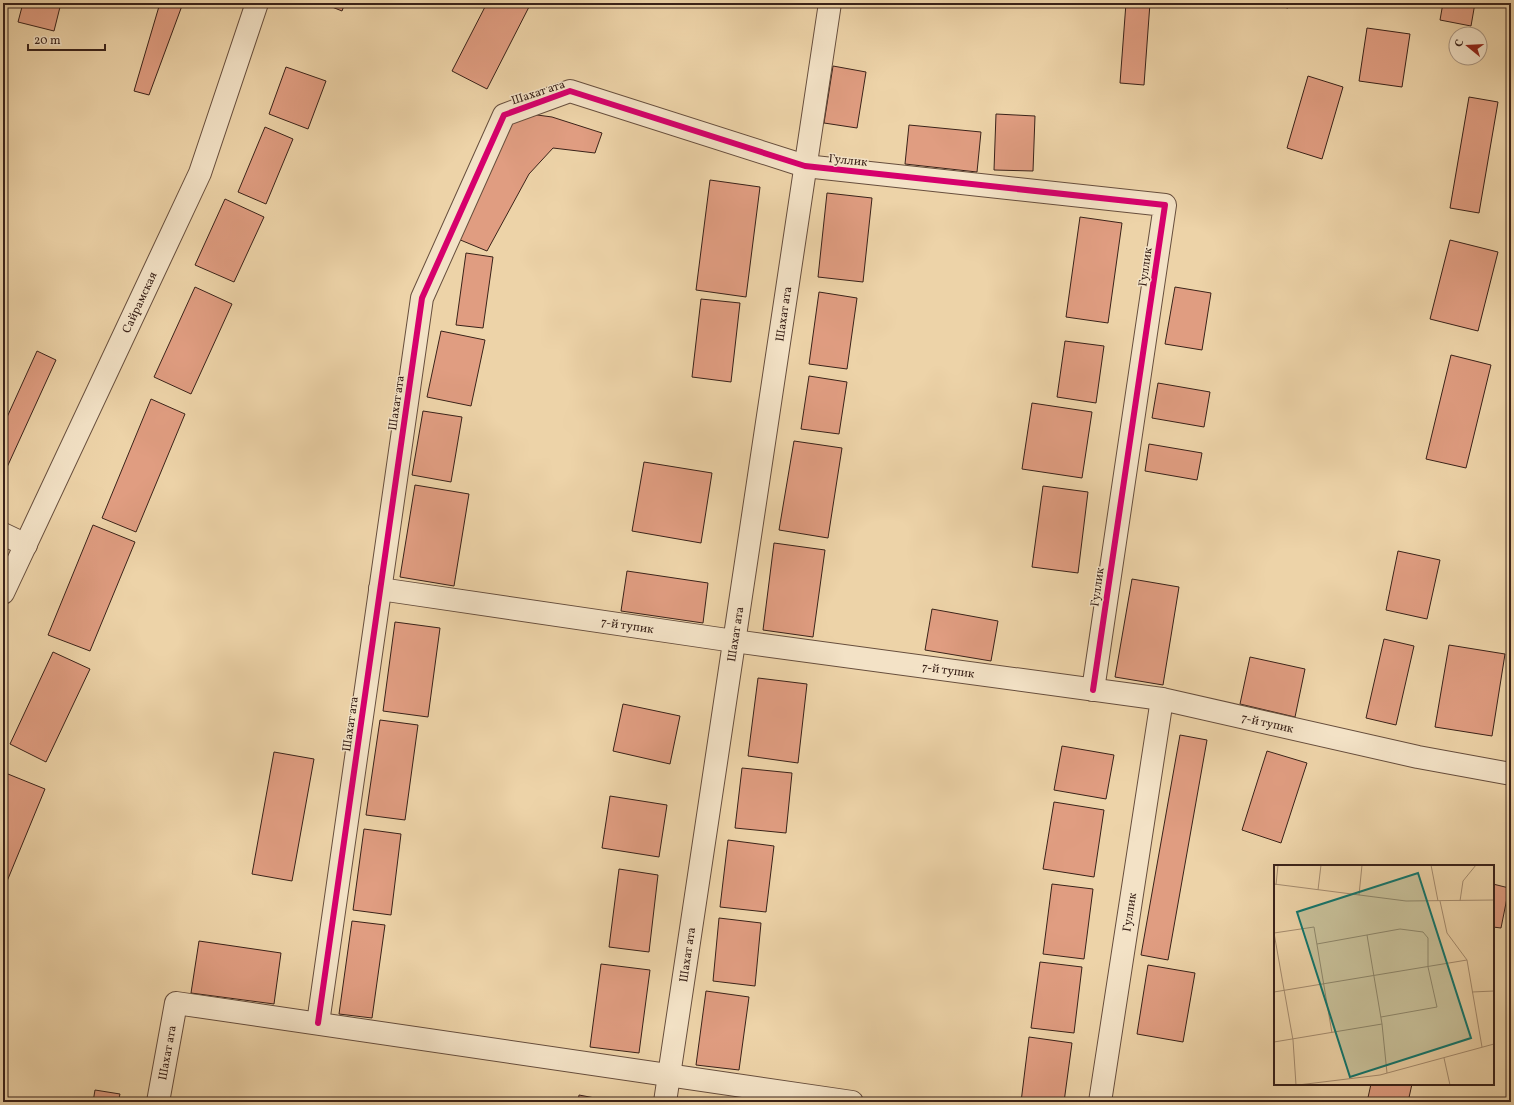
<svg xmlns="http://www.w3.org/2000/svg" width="1514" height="1105" font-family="Vollkorn,serif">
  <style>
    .building { fill: #e09d81; stroke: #3a2219 }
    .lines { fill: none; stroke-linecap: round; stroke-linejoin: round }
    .minor-casing { stroke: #674e3d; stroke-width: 24 }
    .minor { stroke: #f3e2c6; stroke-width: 22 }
    .cycleway-casing { stroke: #f3e2c6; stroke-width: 8 }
    .cycleway { stroke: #d6006c; stroke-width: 6 }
    .labels { text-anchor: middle; stroke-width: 3; stroke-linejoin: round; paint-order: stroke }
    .street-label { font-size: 12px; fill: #3a2219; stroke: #f3e2c6 }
    .inset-road { fill: none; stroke: #a58c6f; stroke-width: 1 }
    .view { fill: #0f766e; fill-opacity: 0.15; stroke: #0f766e; stroke-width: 2 }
    .inset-edge { fill: none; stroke: #3a2219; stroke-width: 2 }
  </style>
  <rect width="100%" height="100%" fill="#edd3a8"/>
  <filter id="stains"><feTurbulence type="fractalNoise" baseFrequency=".005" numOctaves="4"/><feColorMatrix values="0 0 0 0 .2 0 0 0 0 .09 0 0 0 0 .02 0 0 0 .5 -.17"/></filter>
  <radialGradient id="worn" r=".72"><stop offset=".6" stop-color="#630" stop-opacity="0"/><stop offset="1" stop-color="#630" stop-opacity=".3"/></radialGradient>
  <g class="building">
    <path d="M23,3H61L54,31L18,22Z"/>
    <path d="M160,3H183L149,95L134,91Z"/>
    <path d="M322,3H345L342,11Z"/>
    <path d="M487,3H531L487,89L452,71Z"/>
    <path d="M1126,3H1150L1144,85L1120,83Z"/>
    <path d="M1262,3H1289L1288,8Z"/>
    <path d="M1443,3H1475L1471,26L1440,20Z"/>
    <path d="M1367,28L1410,34L1402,87L1359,81Z"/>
    <path d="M833,66L866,72L857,128L824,123Z"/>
    <path d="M286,67L326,81L308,129L269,114Z"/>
    <path d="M1308,76L1343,87L1322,159L1287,148Z"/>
    <path d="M1469,97L1498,102L1479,213L1450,208Z"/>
    <path d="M530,114L552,117L602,133L595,153L553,148L529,174L487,251L458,239L510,122Z"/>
    <path d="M996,114L1035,116L1033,171L994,170Z"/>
    <path d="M909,125L981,132L977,172L905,164Z"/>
    <path d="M265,127L293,139L266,204L238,192Z"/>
    <path d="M710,180L760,187L746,297L696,290Z"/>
    <path d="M827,193L872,198L863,282L818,277Z"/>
    <path d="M225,199L264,217L234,282L195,265Z"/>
    <path d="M1080,217L1122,223L1108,323L1066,317Z"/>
    <path d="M1450,240L1498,252L1478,331L1430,319Z"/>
    <path d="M466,253L493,257L483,328L456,325Z"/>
    <path d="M195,287L232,304L191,394L154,377Z"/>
    <path d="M1175,287L1211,293L1202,350L1165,344Z"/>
    <path d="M819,292L857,298L847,369L809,364Z"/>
    <path d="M701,299L740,303L731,382L692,377Z"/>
    <path d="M441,331L485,340L471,406L427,397Z"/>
    <path d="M1065,341L1104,346L1096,403L1057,397Z"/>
    <path d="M37,351L56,360L3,476V426Z"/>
    <path d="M1451,355L1491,365L1466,468L1426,459Z"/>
    <path d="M809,376L847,382L839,434L801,429Z"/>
    <path d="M1158,383L1210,392L1204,427L1152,418Z"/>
    <path d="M151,399L185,414L136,532L102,518Z"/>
    <path d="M1032,403L1092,412L1082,478L1022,469Z"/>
    <path d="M423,411L462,417L451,482L412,475Z"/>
    <path d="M794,441L842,448L828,538L779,530Z"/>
    <path d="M1149,444L1202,453L1197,480L1145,471Z"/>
    <path d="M644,462L712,473L701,543L632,531Z"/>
    <path d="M415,485L469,494L454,586L400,577Z"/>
    <path d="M1043,486L1088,492L1078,573L1032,567Z"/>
    <path d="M93,525L135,542L90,651L48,635Z"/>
    <path d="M774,543L825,550L813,637L763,630Z"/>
    <path d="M1398,551L1440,560L1427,619L1386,610Z"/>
    <path d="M627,571L708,583L703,623L621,611Z"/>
    <path d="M1132,579L1179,587L1163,685L1115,677Z"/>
    <path d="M932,609L998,621L991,661L925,650Z"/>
    <path d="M395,622L440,628L428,717L383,711Z"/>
    <path d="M1384,639L1414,646L1396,725L1366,718Z"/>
    <path d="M1449,645L1505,654L1492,736L1435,727Z"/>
    <path d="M53,652L90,669L46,762L10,744Z"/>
    <path d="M1250,657L1305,669L1295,717L1240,704Z"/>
    <path d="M758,678L807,684L798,763L748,756Z"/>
    <path d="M623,704L680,716L670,764L613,751Z"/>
    <path d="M380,720L418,725L405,820L366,815Z"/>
    <path d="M1180,735L1207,740L1168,960L1141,955Z"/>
    <path d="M1062,746L1114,755L1106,799L1054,790Z"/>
    <path d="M1267,751L1307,763L1281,843L1242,830Z"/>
    <path d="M274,752L314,759L292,881L252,874Z"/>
    <path d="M742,768L792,773L786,833L735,828Z"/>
    <path d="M3,772L45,789L3,891Z"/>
    <path d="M610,796L667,805L659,857L602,848Z"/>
    <path d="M1054,802L1104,810L1094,877L1043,869Z"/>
    <path d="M364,829L401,834L391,915L353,910Z"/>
    <path d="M728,840L774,846L766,912L720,907Z"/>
    <path d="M619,869L658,875L649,952L609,947Z"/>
    <path d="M1052,884L1093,889L1084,959L1043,954Z"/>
    <path d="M1493,884L1509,888L1501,928L1493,927Z"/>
    <path d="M719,918L761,923L755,986L713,981Z"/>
    <path d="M352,921L385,925L372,1018L339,1014Z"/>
    <path d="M199,941L281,953L274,1004L191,993Z"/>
    <path d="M1040,962L1082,967L1074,1033L1031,1028Z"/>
    <path d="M601,964L650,970L639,1053L590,1047Z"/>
    <path d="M1148,965L1195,973L1183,1042L1137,1034Z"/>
    <path d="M706,991L749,997L739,1070L696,1065Z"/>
    <path d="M1029,1037L1072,1043L1064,1102H1021Z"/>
    <path d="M1371,1084H1412L1408,1102H1367Z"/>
    <path d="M95,1090L120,1094L118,1102H93Z"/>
    <path d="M579,1095L616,1102H578Z"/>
  </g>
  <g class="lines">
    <defs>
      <g id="minor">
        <path d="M3,534L26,545"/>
        <path id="s1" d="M380,589L734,641L1162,699L1418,757L1511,774"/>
        <path id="s2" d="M3,593L200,173L257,3"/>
        <path d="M318,1023L422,298L504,115L570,91L805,166L1165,205L1093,690"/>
        <path id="s3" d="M158,1102L176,1003L852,1102"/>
        <path id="s4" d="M665,1102L830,3"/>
        <path id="s5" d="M1100,1102L1162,699"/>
      </g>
    </defs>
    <use href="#minor" class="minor-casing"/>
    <use href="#minor" class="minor"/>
    <defs>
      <path id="cycleway" d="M318,1023L422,298L504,115L570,91L805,166L1165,205L1093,690"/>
    </defs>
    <use href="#cycleway" class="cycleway-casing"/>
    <use href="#cycleway" class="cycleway"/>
  </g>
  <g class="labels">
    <g class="street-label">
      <text transform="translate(538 92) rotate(-18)" y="4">Шахат ата</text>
      <text transform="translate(848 160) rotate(6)" y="4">Гуллик</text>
      <text transform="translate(1145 267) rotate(-82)" y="4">Гуллик</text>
      <text dy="4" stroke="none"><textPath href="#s2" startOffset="321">Сайрамская</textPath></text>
      <text dy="4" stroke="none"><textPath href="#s4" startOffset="797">Шахат ата</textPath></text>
      <text transform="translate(396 403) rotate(-82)" y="4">Шахат ата</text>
      <text transform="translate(1097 587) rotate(-82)" y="4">Гуллик</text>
      <text dy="4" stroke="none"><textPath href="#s1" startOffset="250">7-й тупик</textPath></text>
      <text dy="4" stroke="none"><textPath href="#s4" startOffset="473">Шахат ата</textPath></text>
      <text dy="4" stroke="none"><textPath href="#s1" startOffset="574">7-й тупик</textPath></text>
      <text dy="4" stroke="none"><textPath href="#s1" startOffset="898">7-й тупик</textPath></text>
      <text transform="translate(350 724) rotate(-82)" y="4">Шахат ата</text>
      <text dy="4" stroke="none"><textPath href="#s5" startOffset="192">Гуллик</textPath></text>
      <text dy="4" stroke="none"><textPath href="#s4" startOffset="149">Шахат ата</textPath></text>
      <text dy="4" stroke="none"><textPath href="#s3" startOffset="50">Шахат ата</textPath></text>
    </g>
  </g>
  <g transform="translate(1274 865)">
    <rect width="220" height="220" fill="#edd3a8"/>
    <path class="inset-road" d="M157,0L164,36M0,19L132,36L220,35M2,20L4,0M44,25L47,0M85,30L88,0M166,36L173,68L193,95L208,182M186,36L189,16L202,0M0,68L19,175L22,220M0,68L40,62L58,168M93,70L108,159L113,208M43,79L126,64L149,67L154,73V102L163,142L107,152M0,127L193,95M198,127L220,126M0,177L108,159M170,193L176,220M24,220L106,210L220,179"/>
    <path class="view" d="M144,8L197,173L76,212L23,47Z"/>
    <rect width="220" height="220" class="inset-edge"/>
  </g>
  <rect width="1514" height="1105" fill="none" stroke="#edd3a8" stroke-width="16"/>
  <rect x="4" y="4" width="1506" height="1097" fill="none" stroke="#3a2219" stroke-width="2"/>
  <rect x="8" y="8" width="1498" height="1089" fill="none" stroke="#3a2219"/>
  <g transform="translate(1468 46) rotate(288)"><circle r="19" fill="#f3e2c6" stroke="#a99581"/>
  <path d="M0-3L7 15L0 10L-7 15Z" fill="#8f2418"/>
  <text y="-6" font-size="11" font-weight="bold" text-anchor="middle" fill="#3a2219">С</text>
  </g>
  <path d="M28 44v6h77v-6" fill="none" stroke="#3a2219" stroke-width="2"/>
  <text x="34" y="44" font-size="12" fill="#3a2219" stroke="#f3e2c6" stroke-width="3" paint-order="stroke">20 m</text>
  <rect width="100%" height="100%" filter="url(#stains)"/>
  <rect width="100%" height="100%" fill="url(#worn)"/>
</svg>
